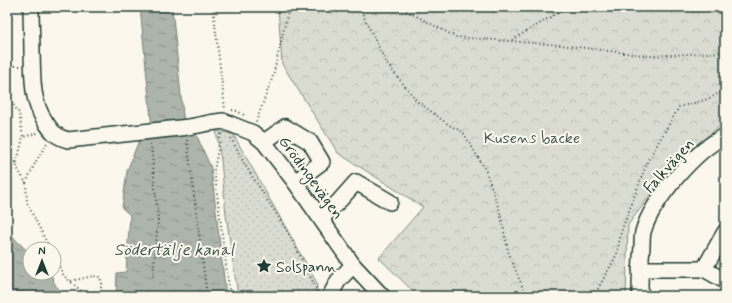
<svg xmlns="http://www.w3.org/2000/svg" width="732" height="303" font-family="Mynerve,sans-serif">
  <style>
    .grass { fill: url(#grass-dots); stroke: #7d8c82 }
    .forest { fill: url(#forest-crowns); stroke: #7d8c82 }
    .water { fill: url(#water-ripples); stroke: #74847b }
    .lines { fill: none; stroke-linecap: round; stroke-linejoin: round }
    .minor-casing { stroke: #1f3d34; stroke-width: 18 }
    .path { stroke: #1f3d34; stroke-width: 2; stroke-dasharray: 1 3; stroke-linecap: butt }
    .minor { stroke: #fbf7ec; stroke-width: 15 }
    .labels { text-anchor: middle; stroke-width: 4; stroke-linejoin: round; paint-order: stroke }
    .park-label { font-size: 16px; fill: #455d53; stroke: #fbf7ec }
    .street-label { font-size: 16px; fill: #1f3d34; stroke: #fbf7ec }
    .poi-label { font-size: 16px; fill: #1f3d34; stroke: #fbf7ec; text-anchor: start }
    .water-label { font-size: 17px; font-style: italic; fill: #425b52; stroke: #fbf7ec }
  </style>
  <defs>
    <pattern id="grass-dots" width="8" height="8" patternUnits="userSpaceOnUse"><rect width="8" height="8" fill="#dbdcd1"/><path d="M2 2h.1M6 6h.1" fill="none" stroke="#bcbeb4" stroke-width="1.8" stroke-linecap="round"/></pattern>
    <pattern id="forest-crowns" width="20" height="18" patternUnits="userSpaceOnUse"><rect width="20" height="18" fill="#dbdcd1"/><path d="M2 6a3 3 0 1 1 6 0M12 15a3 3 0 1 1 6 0" fill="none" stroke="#bcbeb4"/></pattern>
    <pattern id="water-ripples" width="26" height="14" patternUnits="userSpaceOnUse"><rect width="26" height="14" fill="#adb4aa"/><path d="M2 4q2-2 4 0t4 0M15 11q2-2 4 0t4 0" fill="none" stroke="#8c948b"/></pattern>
  </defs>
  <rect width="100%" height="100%" fill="#fbf7ec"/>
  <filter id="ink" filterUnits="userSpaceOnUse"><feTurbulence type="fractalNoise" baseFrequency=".025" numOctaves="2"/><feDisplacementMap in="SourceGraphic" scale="8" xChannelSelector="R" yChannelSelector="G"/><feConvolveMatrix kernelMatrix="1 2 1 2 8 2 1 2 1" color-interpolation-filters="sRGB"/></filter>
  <g filter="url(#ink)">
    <path class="grass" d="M216,131L233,134L317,283L316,296H238L226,215L221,160Z"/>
    <path class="forest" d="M278,7H725V123L722,124L671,167L628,225L626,296H418L379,258L423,207L338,153L282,64Z"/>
    <g class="water">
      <path d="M140,7H172L185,135L196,134L211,168L226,296H116L117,273L126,272L130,215L122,208L127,171L139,140L153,139Z"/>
      <path d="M7,226C10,236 22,246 30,253V273H50C53,277 53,282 56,286C59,290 63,291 65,296H7Z"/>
    </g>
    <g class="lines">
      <defs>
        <g id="minor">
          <path d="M31,7C31,22 32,38 32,53C33,77 31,100 45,121C51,131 56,137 68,140L189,127L209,123L223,121L253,133L264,142L295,182L353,265L382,296"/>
          <path d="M264,142L285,127L310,142L322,162L295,182"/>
          <path d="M321,219L340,200L356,182L390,202"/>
          <path d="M640,269H704L725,281"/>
          <path d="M704,269L725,232"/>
          <path d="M330,296L338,281L353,265"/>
          <path d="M640,296C640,280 640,264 642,247C642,242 642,237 643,232C652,200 696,150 725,136"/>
        </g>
      </defs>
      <use href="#minor" class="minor-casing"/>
      <g class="path">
        <path d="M213,7L225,109"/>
        <path d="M359,7L387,64L417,101L449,125L463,132L485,169L500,212L508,251L526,296"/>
        <path d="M399,7L456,37L561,45L650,56L725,52"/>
        <path d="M512,40L567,7"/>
        <path d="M7,66H21"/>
        <path d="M7,95L19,113L23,137"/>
        <path d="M232,110L237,111L244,115"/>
        <path d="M256,122L273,76L289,7"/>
        <path d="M37,133L23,137L17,162V168L26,183L27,203L50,249"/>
        <path d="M221,134L214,170L230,296"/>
        <path d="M231,138L245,165L289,234L318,292"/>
        <path d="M187,140L207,296"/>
        <path d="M151,144L158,220L153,277"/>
        <path d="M7,163L17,162"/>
        <path d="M26,183L35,163L47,143"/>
        <path d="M54,256L64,276L87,296"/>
        <path d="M71,281L93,276L100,277L102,284L98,296"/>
        <path d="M594,296L617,254L621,232L648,160L679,107L708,99L725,90"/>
      </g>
      <use href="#minor" class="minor"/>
    </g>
  </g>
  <defs>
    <symbol id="sight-bare" viewBox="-9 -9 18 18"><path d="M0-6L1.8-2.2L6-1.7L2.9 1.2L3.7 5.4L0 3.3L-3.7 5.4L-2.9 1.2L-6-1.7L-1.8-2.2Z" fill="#1f3d34" stroke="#fbf7ec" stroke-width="2.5" paint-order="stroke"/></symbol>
  </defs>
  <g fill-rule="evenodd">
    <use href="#sight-bare" x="253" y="255" width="22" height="22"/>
  </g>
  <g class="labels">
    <g class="park-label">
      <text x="532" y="143">Kusens backe</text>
    </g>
    <g class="street-label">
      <text transform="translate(668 165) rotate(-48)" y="6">Falkvägen</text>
      <text transform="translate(312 177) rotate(54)" y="6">Grödingevägen</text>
    </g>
    <g class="poi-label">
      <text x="276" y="272">Solspann</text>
    </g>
    <g class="water-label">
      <text x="174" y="255">Södertälje kanal</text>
    </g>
  </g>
  <rect width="732" height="303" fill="none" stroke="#fbf7ec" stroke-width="24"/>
  <rect x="12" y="12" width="708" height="279" fill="none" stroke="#1f3d34" stroke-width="1.5" filter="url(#ink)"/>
  <g transform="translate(42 261)"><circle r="19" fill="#fbf7ec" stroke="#a3ada2"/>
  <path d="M0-3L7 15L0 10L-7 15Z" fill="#1f3d34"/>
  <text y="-6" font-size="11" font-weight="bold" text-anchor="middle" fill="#1f3d34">N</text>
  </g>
</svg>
